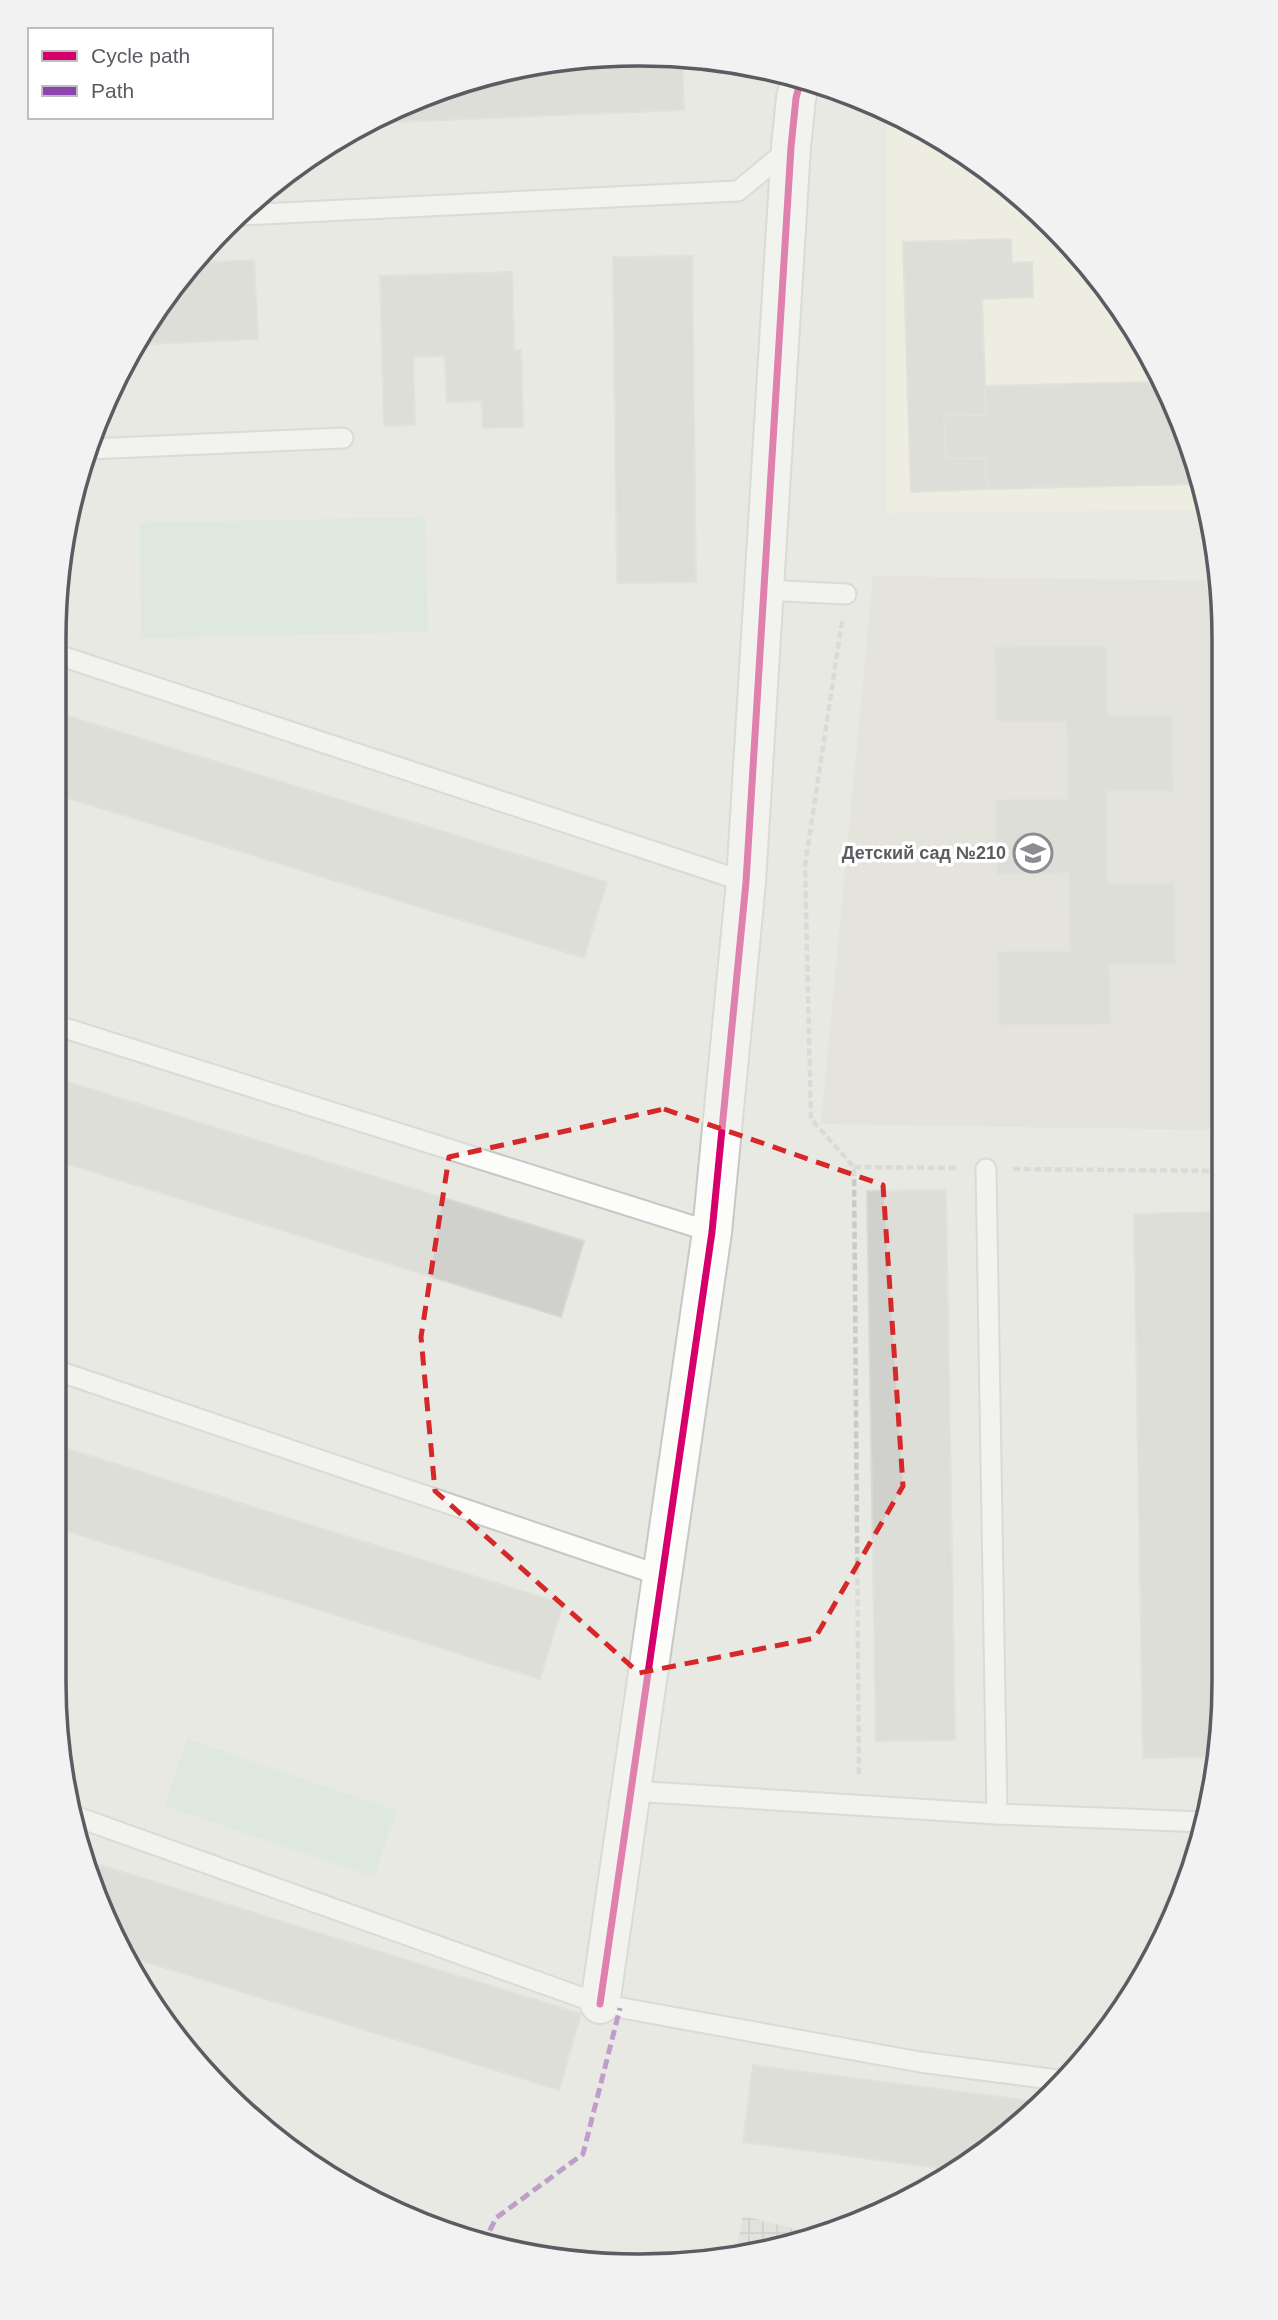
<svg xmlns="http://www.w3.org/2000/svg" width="1278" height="2320" font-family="Arial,sans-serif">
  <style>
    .commercial { fill: #f3f1dd }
    .industrial { fill: url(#industrial-grid) }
    .education { fill: #dddcd3 }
    .green { fill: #d1e6d2 }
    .building { fill: #d0d0cd; stroke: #d8d8d3; stroke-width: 2 }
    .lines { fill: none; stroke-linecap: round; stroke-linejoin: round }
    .service-casing { stroke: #c7c7c6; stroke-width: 23 }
    .minor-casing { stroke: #c7c7c6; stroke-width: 42 }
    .path { stroke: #c7cbc9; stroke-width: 4.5; stroke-dasharray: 7 3.5; stroke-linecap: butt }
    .service { stroke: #fcfcfb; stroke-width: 19 }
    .minor { stroke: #fcfcfb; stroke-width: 38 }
    .quiet { stroke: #8e44ad; stroke-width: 5; stroke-dasharray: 10 5; stroke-linecap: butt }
    .cycleway-casing { stroke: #fff; stroke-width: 11 }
    .cycleway { stroke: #d6006c; stroke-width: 7 }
    .marked { fill: none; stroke: #d62828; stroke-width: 5; stroke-dasharray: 14 9; stroke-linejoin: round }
    .labels { text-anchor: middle; stroke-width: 7; stroke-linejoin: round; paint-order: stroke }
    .poi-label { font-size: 18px; font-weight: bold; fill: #5a5c62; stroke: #fff; text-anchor: end }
    .rim { fill: none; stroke: #5a5c62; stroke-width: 3.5 }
  </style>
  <defs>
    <pattern id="industrial-grid" width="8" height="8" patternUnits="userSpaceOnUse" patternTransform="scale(1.75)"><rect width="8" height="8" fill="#d9d8d4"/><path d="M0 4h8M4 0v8" fill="none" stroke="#b3b2af"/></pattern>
  </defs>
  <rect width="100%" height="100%" fill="#e9e9e4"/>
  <path class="commercial" d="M887,112L931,132L1052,225L1125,314L1193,451L1206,510L887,513Z"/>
  <path class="industrial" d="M743,2216L811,2233L736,2251Z"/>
  <path class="education" d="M873,576L1219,581L1221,1130L821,1124Z"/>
  <g class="green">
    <path d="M425,517L428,632L141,638L140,523Z"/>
    <path d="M187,1739L397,1811L374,1877L165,1806Z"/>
  </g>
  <g class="building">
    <path d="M600,56L682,58L684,110L367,123L380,115L487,74Z"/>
    <path d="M1011,239L1012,263L1032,262L1033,297L982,299L986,415L944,416L946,459L986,458L987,489L911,492L903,242Z"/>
    <path d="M692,256L696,582L617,583L613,257Z"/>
    <path d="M254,260L258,339L134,345L192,263Z"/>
    <path d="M512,272L514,350H521L523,427L483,428L482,401L447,402L445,356L413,357L415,425L384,426L380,276Z"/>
    <path d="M1159,382L1193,451L1200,484L987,489L986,458L946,459L944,416L986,415L985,386Z"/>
    <path d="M1106,646L1107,716L1172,715L1173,791H1107V884L1174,883L1175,964H1109L1110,1024L999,1025L998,952L1070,951L1069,873L997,874L996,800L1068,799L1067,721H996L995,647Z"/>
    <path d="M55,712L607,882L584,958L55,794Z"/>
    <path d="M55,1078L584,1241L561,1317L55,1160Z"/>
    <path d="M946,1190L955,1740L876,1741L867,1191Z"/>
    <path d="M1213,1212L1221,1730L1216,1757L1143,1758L1134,1214Z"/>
    <path d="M55,1445L563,1604L540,1679L54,1527Z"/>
    <path d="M84,1860L581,2014L559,2090L133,1958L85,1869Z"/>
    <path d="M753,2065L1040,2102L1025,2120L946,2169L743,2142Z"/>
  </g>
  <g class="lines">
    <defs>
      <g id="service">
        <path d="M241,215L738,191L790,148"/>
        <path d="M90,449L343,438"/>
        <path d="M764,590L846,594"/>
        <path d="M55,654L746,882"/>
        <path d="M55,1025L712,1232"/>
        <path d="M986,1169L997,1814"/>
        <path d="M55,1370L662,1576"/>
        <path d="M632,1791L997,1814L1205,1822"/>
        <path d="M77,1817L600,2004L920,2062L1058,2080"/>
      </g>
      <path id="minor" d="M600,2004L712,1232L746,882L791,147L796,98L801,79"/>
    </defs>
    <use href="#service" class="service-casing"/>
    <use href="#minor" class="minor-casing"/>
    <g class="path">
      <path d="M842,621L805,866L811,1119L854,1167L859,1776"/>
      <path d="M854,1167L958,1168"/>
      <path d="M1013,1169L1221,1171"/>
    </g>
    <use href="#service" class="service"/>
    <use href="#minor" class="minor"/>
    <path class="quiet" d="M483,2244L496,2218L583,2154L620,2008"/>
    <defs>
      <path id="cycleway" d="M600,2004L712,1232L746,882L791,147L796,98L801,79"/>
    </defs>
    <use href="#cycleway" class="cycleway-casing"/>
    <use href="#cycleway" class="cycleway"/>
  </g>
  <path d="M0 0H1278V2320H0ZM664,1109L883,1185L903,1486L815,1638L639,1673L435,1491L421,1337L449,1157Z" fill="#e9e9e4" fill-opacity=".55" fill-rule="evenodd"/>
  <path class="marked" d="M664,1109L883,1185L903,1486L815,1638L639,1673L435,1491L421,1337L449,1157Z"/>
  <defs>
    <symbol id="school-ring" viewBox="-11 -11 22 22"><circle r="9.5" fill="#fff" stroke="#8c8d90" stroke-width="1.5"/><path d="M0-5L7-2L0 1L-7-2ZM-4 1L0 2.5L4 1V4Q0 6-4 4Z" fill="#8c8d90"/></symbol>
  </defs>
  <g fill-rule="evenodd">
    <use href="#school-ring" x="1011" y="831" width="44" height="44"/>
  </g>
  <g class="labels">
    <g class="poi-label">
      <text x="1006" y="859">Детский сад №210</text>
    </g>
  </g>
  <path d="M0 0H1278V2320H0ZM638 66H640A572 572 0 0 1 1212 638V1682A572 572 0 0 1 640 2254H638A572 572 0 0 1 66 1682V638A572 572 0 0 1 638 66Z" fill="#f2f2f2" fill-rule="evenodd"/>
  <path class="rim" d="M638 66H640A572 572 0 0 1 1212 638V1682A572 572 0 0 1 640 2254H638A572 572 0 0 1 66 1682V638A572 572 0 0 1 638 66Z"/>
  <rect x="28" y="28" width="245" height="91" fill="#ffffff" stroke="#bdbec0" stroke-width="2"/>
  <rect x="42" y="51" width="35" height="10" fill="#d6006c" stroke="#bdbec0" stroke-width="2"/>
  <text x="91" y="63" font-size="21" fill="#5a5c62">Cycle path</text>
  <rect x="42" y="86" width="35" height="10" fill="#8e44ad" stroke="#bdbec0" stroke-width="2"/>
  <text x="91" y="98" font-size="21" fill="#5a5c62">Path</text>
</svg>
